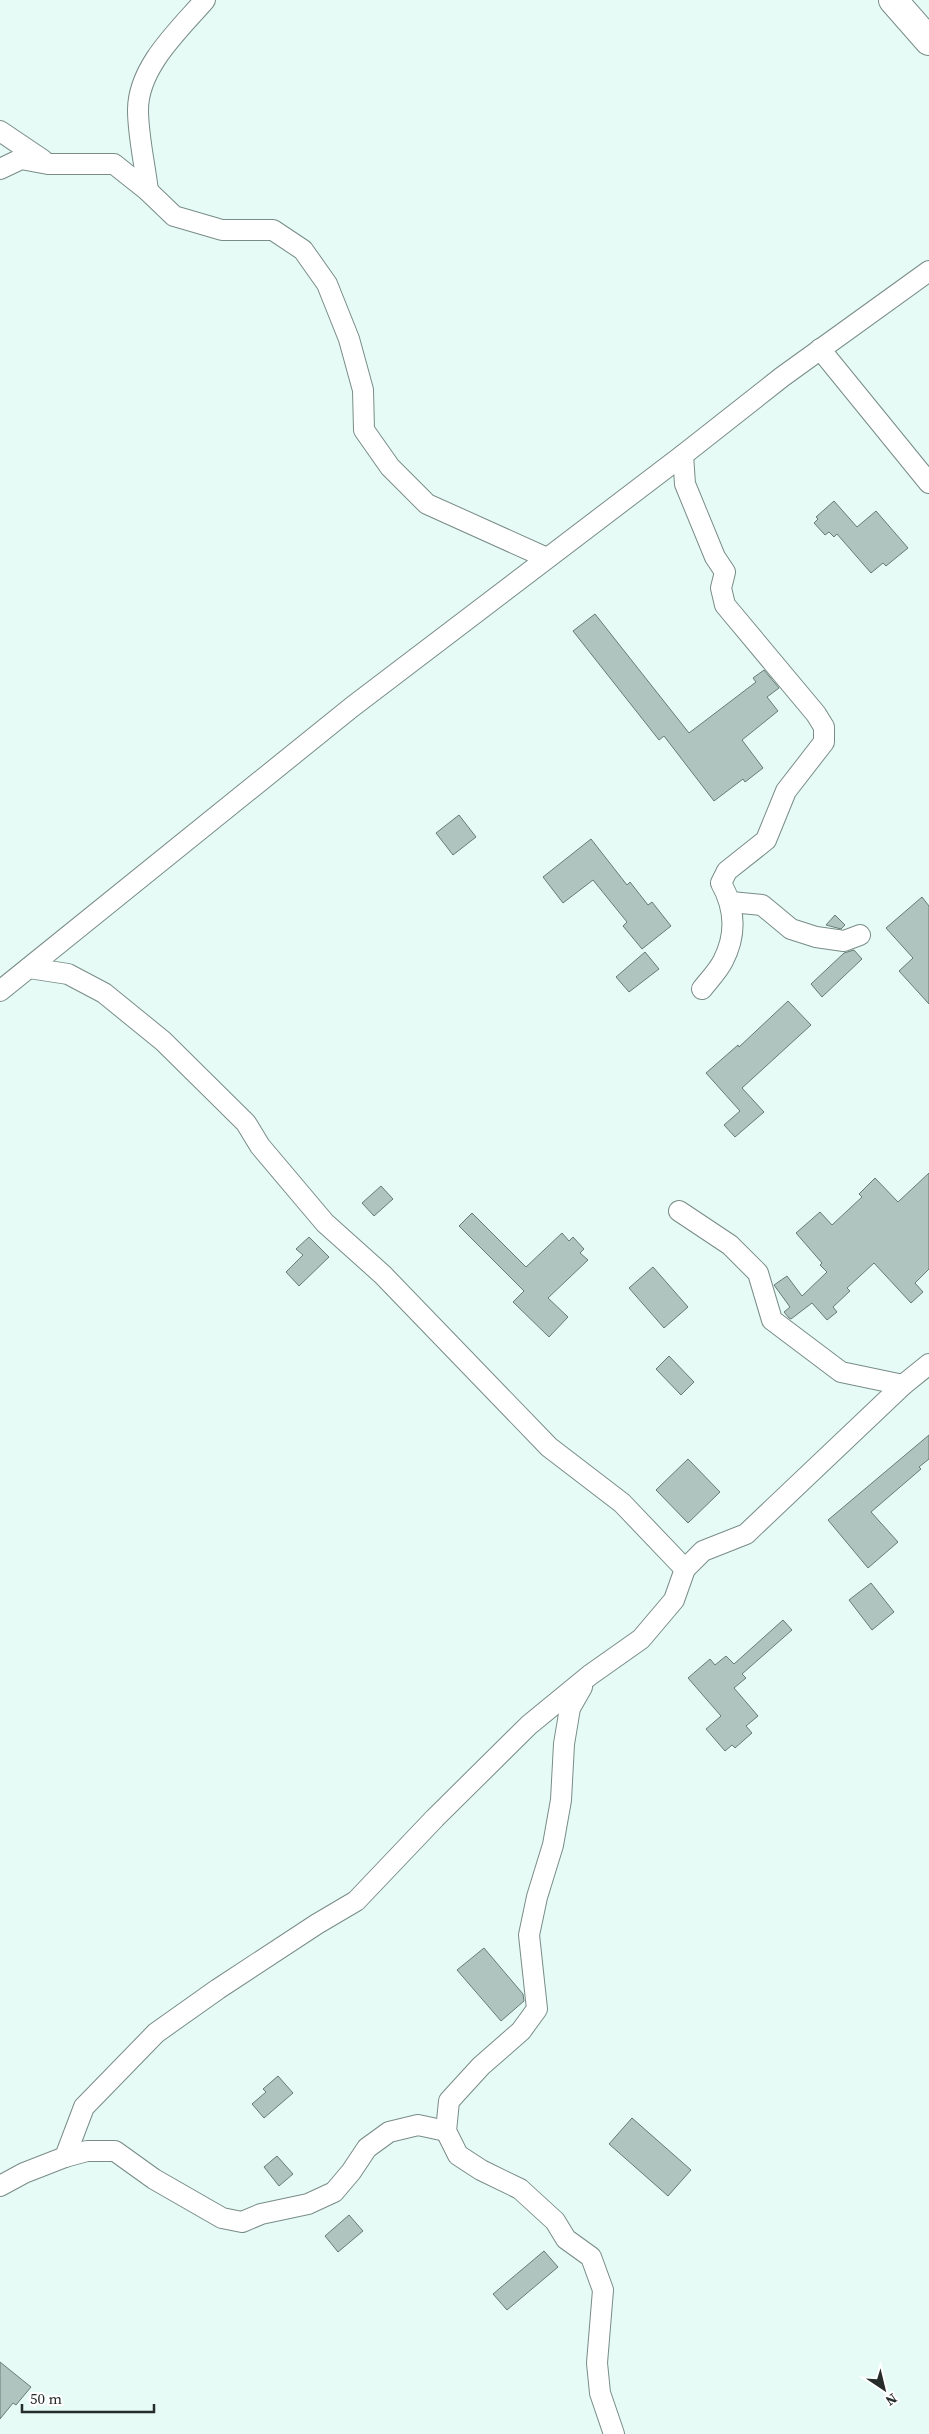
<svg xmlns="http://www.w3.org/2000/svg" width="929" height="2434" font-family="'Source Serif 4',serif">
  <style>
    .building { fill: #b0c4bf; stroke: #687b76 }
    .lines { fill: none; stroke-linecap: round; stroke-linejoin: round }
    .minor-casing { stroke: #798c87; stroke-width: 22 }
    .trunk-casing { stroke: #798c87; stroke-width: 30 }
    .minor { stroke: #fff; stroke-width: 20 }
    .trunk { stroke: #fff; stroke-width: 28 }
  </style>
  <rect width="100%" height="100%" fill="#e6fbf6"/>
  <g class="building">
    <path d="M834,501L857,527L876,511L908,548L886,566L883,563L871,573L837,534L834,537L829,532L825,535L814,523L818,519L816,517Z"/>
    <path d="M595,614L689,733L756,682L753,678L764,670L779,688L767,697L778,711L742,740L763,768L745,782L743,779L714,801L664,736L659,740L573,631Z"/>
    <path d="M459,815L476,837L453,855L436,833Z"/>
    <path d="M591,839L627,885L630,882L648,905L652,902L671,926L642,949L623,926L627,922L593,880L563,903L543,877Z"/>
    <path d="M922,897L929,906V1004L899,971L913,958L886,928Z"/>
    <path d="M835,915L845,925L841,929L826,925Z"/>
    <path d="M854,950L862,959L822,997L811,984L844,953Z"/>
    <path d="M645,952L659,969L629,992L616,977Z"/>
    <path d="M788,1001L811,1025L742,1088L764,1112L735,1137L724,1125L740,1111L706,1073L738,1045L739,1047Z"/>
    <path d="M929,1173V1269L915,1283L923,1292L911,1303L874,1263L847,1288L850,1291L833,1307L837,1312L827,1320L812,1303L791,1319L789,1318L784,1312L790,1307L774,1285L787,1276L802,1296L827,1272L820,1265L822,1263L796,1233L820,1212L832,1225L862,1197L859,1194L875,1178L898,1202Z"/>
    <path d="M381,1186L393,1199L374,1216L362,1203Z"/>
    <path d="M472,1213L526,1267L562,1233L569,1241L573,1237L584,1249L580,1253L588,1260L548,1298L568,1317L549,1337L513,1302L524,1291L459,1226Z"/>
    <path d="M309,1237L329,1257L299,1286L286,1272L303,1255L296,1249Z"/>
    <path d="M653,1267L688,1307L664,1328L629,1288Z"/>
    <path d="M669,1356L694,1382L681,1395L656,1369Z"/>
    <path d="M929,1435V1459L919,1467L921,1469L871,1512L898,1542L868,1568L828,1520Z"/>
    <path d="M688,1459L720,1492L688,1523L656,1490Z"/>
    <path d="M871,1583L894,1612L872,1630L849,1600Z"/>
    <path d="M783,1620L792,1630L742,1674L746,1678L734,1688L758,1716L746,1726L752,1733L735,1748L732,1745L725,1751L706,1729L721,1716L688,1678L710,1659L715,1665L726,1656L734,1664Z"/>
    <path d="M484,1948L523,1994L524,2001L501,2021L457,1970Z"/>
    <path d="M278,2076L293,2093L264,2118L252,2104L266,2092L263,2089Z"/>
    <path d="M632,2118L691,2170L668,2196L609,2144Z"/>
    <path d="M277,2156L293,2174L279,2186L264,2167Z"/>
    <path d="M349,2215L363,2231L338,2252L325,2236Z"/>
    <path d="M544,2251L558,2267L507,2310L493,2294Z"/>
    <path d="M0,2362L31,2387L16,2405L13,2403L0,2419Z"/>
  </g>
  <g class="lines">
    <defs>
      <g id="minor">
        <path d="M0,131L43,160"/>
        <path d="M0,169L21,159L48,164H114L148,191L174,216L222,230H273L303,250L327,284L349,339L363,390L364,430L390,467L427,504L547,558"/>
        <path d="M148,191C145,165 138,136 138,110C138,67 179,30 205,0"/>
        <path d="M820,349L929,483"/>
        <path d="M683,455L685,484L715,557L725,572L721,588L725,605L816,714L824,727V742L786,791L766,840L727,871L721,883C735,908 737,934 723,961C718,971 709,980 702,989"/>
        <path d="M731,902L762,905L791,929L816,937L844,941L860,935"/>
        <path d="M29,968L68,974L104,993L163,1041L246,1123L260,1146L325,1223L383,1275L549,1447L622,1503L685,1569"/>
        <path d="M0,991L352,707L683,455L782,377L929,271"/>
        <path d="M679,1211L730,1245L758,1273L772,1320L841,1372L903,1385"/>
        <path d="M582,1687L570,1708L564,1744L561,1800L553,1845L537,1897L529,1935L537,2009L521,2031L481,2066L449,2101L446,2131L458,2155L481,2170L520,2189L555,2221L566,2239L591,2257L603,2290L597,2363L600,2393L614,2434"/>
        <path d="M65,2157L87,2151H115L154,2179L222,2218L242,2222L261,2214L308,2204L334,2192L351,2172L367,2148L389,2132L418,2125L446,2131"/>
        <path d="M0,2186L24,2173L65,2157L84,2107L156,2033L218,1989L317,1924L356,1901L435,1818L529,1725L590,1675L641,1639L674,1600L685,1569L703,1551L746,1534L903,1385L929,1364"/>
      </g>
      <path id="trunk" d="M893,0L929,41"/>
    </defs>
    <use href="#minor" class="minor-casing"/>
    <use href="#trunk" class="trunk-casing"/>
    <use href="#minor" class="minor"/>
    <use href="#trunk" class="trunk"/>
  </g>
  <g transform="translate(884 2389) rotate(145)" stroke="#ffffff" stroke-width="4" paint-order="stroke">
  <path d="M0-4L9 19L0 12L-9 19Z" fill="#252c2a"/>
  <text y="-8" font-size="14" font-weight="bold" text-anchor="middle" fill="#252c2a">N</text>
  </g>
  <path d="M22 2404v8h132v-8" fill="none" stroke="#252c2a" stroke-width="2.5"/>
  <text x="30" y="2404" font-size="15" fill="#252c2a" stroke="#ffffff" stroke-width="4" paint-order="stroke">50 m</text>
</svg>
